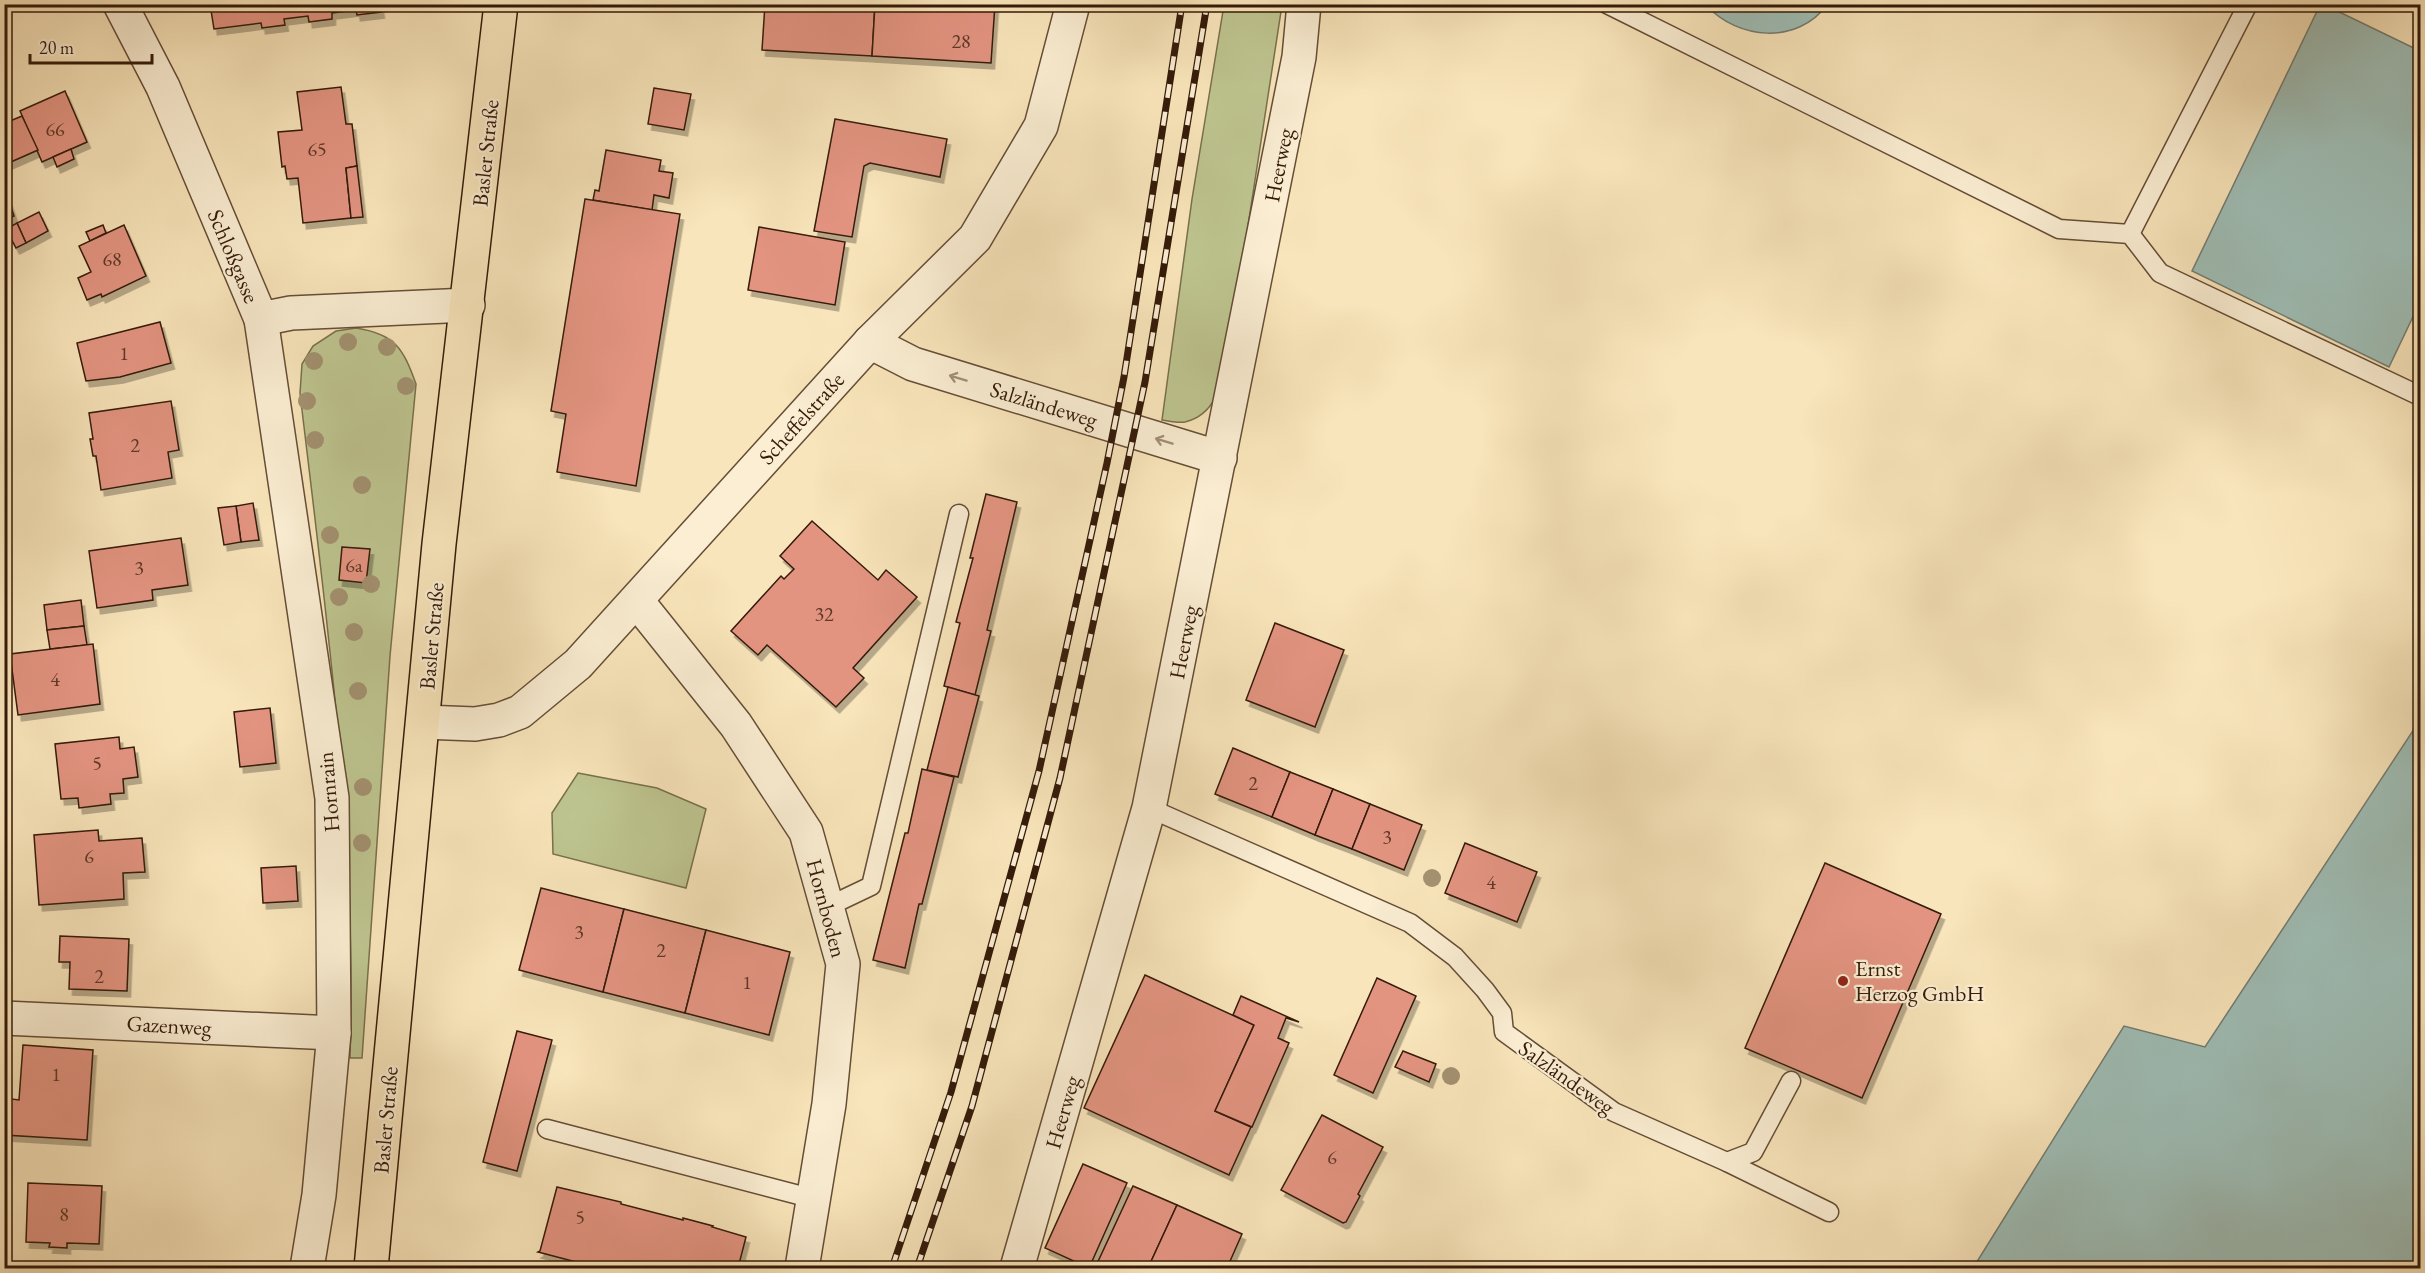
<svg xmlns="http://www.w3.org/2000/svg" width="2425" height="1273" font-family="'EB Garamond',serif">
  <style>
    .green { fill: #bec590; stroke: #79704c; stroke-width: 1.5 }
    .water { fill: #9fbeb6; stroke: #747c71; stroke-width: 1.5 }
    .building { fill: #e39481; stroke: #341a09; stroke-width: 1.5; filter: url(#shadow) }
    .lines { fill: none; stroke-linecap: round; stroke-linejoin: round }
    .service-casing { stroke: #654d36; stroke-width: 21 }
    .minor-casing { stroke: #654d36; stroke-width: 36 }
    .primary-casing { stroke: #341a09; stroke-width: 36 }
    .service { stroke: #fbeed3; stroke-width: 18 }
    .minor { stroke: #fbeed3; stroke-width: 33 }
    .primary { stroke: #f9e5bb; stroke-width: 33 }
    .rail-casing { stroke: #341a09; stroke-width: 7 }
    .rail { stroke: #fbeed3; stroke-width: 4.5; stroke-dasharray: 14; stroke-linecap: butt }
    .tree { fill: #a39170 }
    .oneway { stroke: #a18f78 }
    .poi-dot { fill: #8f2418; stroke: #fbeed3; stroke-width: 2 }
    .labels { text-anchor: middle; stroke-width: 4.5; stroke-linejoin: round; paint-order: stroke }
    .number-label { font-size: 20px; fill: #603827 }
    .street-label { font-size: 22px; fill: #341a09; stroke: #fbeed3 }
    .poi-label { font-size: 22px; fill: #341a09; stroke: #fbeed3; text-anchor: start }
  </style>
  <defs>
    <filter id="shadow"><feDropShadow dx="3.5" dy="6" stdDeviation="0" flood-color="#0004"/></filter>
  </defs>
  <rect width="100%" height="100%" fill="#f9e5bb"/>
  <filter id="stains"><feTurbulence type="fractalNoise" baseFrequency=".00333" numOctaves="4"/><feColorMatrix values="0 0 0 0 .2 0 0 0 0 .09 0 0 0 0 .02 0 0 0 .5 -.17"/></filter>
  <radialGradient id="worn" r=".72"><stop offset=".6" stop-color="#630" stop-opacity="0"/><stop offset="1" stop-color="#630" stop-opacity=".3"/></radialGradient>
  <g class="green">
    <path d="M1224,5H1282L1229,349C1223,377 1219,414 1185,422C1178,423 1169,421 1162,420L1192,199Z"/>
    <path d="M356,328C395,334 403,348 416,384L390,656L362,1058H350C357,835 326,614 300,393L302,364L313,346L336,331Z"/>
    <path d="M578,773L657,788L706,809L686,888L553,854L552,813Z"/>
  </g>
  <g class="water">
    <path d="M1706,5H1827C1797,45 1738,40 1706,5Z"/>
    <path d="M2320,5H2325L2420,51V302L2389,367L2192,271Z"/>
    <path d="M2420,720V1268H1973L2124,1026L2205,1047Z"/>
  </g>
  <g class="building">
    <path d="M210,4H393L380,6L381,12L357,15L356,10L332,13V19L309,22L308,16L284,19L285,25L262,28L261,23L214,29Z"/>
    <path d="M765,4H875L872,56L762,50Z"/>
    <path d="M875,4H995L991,63L872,56Z"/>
    <path d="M341,87L346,124H352L357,166L346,168L351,218L303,223L298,178L287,179L285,166L282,167L278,132L302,130L297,92Z"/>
    <path d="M654,88L691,94L684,130L648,124Z"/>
    <path d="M65,91L87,142L42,162L20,111Z"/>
    <path d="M4,109L10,121L22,116L38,150L4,165Z"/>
    <path d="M835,119L947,139L940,177L870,163L864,166L852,237L814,231Z"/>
    <path d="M71,149L74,159L57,167L53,157Z"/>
    <path d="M606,150L661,160L659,171L673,173L669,198L654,195L652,210L593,200L595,190L599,191Z"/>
    <path d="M357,166L363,217L351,218L346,168Z"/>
    <path d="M4,187L14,216L4,220Z"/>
    <path d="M585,199L680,214L636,486L557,472L566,414L551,411Z"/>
    <path d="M39,212L48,231L26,243L17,223Z"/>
    <path d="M17,223L26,243L16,248L6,229Z"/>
    <path d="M103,225L106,233L90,241L86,232Z"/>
    <path d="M124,225L146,276L102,297L101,294L87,300L78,278L91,272L79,246Z"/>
    <path d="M759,227L845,242L835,305L748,290Z"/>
    <path d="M160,322L171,363L120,377L86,381L77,343Z"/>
    <path d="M171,401L179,450L168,452L172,478L101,490L96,456H93L90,439H93L89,413Z"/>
    <path d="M986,494L1017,502L987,630L991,631L975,695L944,686L960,623L956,622L973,558H970Z"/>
    <path d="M253,503L259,540L241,542L236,506Z"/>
    <path d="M236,506L241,542L224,545L218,508Z"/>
    <path d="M812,521L878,580L886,570L917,597L853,668L864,678L836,707L767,645L758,655L731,631L781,576L784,579L794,569L780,556Z"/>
    <path d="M181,538L188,585L152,590L153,600L97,608L89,551Z"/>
    <path d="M342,547L370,549L366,583L339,580Z"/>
    <path d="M81,600L84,626L47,630L44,605Z"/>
    <path d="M1275,623L1344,650L1315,727L1246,700Z"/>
    <path d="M84,626L87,645L50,649L47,630Z"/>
    <path d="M93,644L100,704L18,715L10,654Z"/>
    <path d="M948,687L979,696L958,777L927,770Z"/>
    <path d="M270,708L276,763L240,767L234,712Z"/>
    <path d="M119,737L120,749L134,747L138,777L123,779L124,793L110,794L111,804L79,808L78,798L61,799L55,744Z"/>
    <path d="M1233,748L1290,772L1272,817L1215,794Z"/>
    <path d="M922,769L954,777L922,904H919L905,968L873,960L905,833H908Z"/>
    <path d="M1290,772L1333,789L1315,835L1272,817Z"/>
    <path d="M1333,789L1370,804L1352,849L1315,835Z"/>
    <path d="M1370,804L1422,825L1404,870L1352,849Z"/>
    <path d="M98,830L99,841L142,838L145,872L123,873L124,899L39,905L34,835Z"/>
    <path d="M1465,843L1537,872L1517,922L1445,893Z"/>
    <path d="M1825,863L1941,914L1862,1098L1745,1048Z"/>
    <path d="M296,866L298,901L263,903L261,868Z"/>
    <path d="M541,888L624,909L603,992L519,970Z"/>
    <path d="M624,909L706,930L685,1013L603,992Z"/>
    <path d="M706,930L790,952L769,1035L685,1013Z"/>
    <path d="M60,936L129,939L127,991L69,989L70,962H59Z"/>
    <path d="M1145,975L1254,1025L1215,1111L1251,1127L1229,1175L1084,1108Z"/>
    <path d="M1377,978L1416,996L1373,1093L1334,1075Z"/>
    <path d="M1241,996L1299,1022L1286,1018L1278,1038L1289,1043L1252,1127L1215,1111L1254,1025L1233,1015Z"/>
    <path d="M517,1031L552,1040L517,1171L483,1162Z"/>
    <path d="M23,1045L93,1050L87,1140L4,1135V1098L19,1100Z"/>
    <path d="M1403,1051L1436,1064L1429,1082L1395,1067Z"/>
    <path d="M1322,1115L1383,1147L1358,1194L1360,1196L1346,1222L1343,1223L1281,1190Z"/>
    <path d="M1083,1164L1127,1183L1089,1268L1045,1248Z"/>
    <path d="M28,1183L102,1186L99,1244L67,1243V1248L49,1247L50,1243L26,1242Z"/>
    <path d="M1133,1186L1177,1205L1148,1268H1095Z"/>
    <path d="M557,1187L621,1202V1204L683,1220V1218L713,1226L712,1227L746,1237L738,1268H599L538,1252L540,1251Z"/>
    <path d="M1177,1205L1242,1234L1227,1268H1148Z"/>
  </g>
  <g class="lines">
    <defs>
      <g id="service">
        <path d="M1607,4L2059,229L2130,234L2160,273L2420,396"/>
        <path d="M2130,234L2248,4"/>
        <path d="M1149,808L1410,923L1455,957L1485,990L1502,1013L1504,1032L1614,1112L1727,1162L1829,1212"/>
        <path d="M827,907L871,886L959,514"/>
        <path d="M547,1129L814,1199"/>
        <path d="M1727,1162L1753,1152L1791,1081"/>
      </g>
      <g id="minor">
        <path d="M120,4L163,87L261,319L291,313L468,305"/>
        <path d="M261,319L332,798L334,1033L319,1195L307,1268"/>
        <path d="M870,342L913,364L1220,458"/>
        <path d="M637,601L736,725L806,832L843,964L829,1104L802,1268"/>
        <path d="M423,722L475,724L499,720L520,712L578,664L870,342L975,238L1041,126L1073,4"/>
        <path d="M4,1018L334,1033"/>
        <path d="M1017,1268L1149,808L1299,57L1304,4"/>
      </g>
      <path id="primary" d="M371,1268L439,544L501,4"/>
    </defs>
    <use href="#service" class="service-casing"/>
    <use href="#minor" class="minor-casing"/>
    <use href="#primary" class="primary-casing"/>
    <use href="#service" class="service"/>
    <use href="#minor" class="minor"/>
    <use href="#primary" class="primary"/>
    <defs>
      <g id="rail">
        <path d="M892,1268L951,1092L1039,771L1107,463L1124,377L1182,4"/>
        <path d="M917,1268L972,1106L1060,778L1145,382L1207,4"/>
      </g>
    </defs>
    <use href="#rail" class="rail-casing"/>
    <use href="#rail" class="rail"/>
  </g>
  <g class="tree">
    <circle cx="348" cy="342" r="9"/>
    <circle cx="387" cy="347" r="9"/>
    <circle cx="314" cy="361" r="9"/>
    <circle cx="406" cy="386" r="9"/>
    <circle cx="307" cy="401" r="9"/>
    <circle cx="315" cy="440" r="9"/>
    <circle cx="362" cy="485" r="9"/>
    <circle cx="330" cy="535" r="9"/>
    <circle cx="371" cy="584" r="9"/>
    <circle cx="339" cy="597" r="9"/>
    <circle cx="354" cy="632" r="9"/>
    <circle cx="358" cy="691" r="9"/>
    <circle cx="363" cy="787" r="9"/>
    <circle cx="362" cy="843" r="9"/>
    <circle cx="1432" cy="878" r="9"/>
    <circle cx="1451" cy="1076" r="9"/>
  </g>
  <defs><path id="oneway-shaft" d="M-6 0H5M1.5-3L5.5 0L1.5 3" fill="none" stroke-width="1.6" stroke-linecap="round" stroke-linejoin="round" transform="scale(1.5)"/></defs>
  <g class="oneway">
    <use href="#oneway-shaft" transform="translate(958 378) rotate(-163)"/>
    <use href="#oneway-shaft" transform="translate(1164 441) rotate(-163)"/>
  </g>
  <circle class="poi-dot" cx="1843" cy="981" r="6"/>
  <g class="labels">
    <g class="number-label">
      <text x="961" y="48">28</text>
      <text x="55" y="136">66</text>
      <text x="317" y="156">65</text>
      <text x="112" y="266">68</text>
      <text x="124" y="360">1</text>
      <text x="135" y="452">2</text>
      <text x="354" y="572">6a</text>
      <text x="139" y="575">3</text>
      <text x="824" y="621">32</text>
      <text x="55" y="686">4</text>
      <text x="97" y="770">5</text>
      <text x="1253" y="790">2</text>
      <text x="1387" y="844">3</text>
      <text x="89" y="863">6</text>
      <text x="1491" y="889">4</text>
      <text x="579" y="939">3</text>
      <text x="661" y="957">2</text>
      <text x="99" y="983">2</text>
      <text x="747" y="989">1</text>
      <text x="56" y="1081">1</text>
      <text x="1332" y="1164">6</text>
      <text x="64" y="1221">8</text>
      <text x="580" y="1224">5</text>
    </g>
    <g class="street-label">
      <text transform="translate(485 153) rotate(-84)" y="8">Basler Straße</text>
      <text transform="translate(1278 165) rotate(-79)" y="8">Heerweg</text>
      <text transform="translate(234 256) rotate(67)" y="8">Schloßgasse</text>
      <text transform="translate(1044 404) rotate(17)" y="8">Salzländeweg</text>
      <text transform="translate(801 418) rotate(-48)" y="8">Scheffelstraße</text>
      <text transform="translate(431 636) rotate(-85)" y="8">Basler Straße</text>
      <text transform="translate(1183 642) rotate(-79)" y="8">Heerweg</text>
      <text transform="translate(328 792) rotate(-95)" y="8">Hornrain</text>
      <text transform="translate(827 908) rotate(75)" y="8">Hornboden</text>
      <text transform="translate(169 1025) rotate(3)" y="8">Gazenweg</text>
      <text transform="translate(1567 1077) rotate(35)" y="8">Salzländeweg</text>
      <text transform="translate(1062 1112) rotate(-74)" y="8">Heerweg</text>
      <text transform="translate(385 1120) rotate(-85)" y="8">Basler Straße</text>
    </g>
    <g class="poi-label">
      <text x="1855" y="976">Ernst<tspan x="1855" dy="25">Herzog GmbH</tspan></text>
    </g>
  </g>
  <rect width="2425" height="1273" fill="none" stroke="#f9e5bb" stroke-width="24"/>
  <rect x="6" y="6" width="2413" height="1261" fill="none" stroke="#341a09" stroke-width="3"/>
  <rect x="12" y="12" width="2401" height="1249" fill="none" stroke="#341a09" stroke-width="1.5"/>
  <path d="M30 54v9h122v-9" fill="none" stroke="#341a09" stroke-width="3"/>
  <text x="39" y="54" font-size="18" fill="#341a09" stroke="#fbeed3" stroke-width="4.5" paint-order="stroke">20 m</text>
  <rect width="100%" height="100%" filter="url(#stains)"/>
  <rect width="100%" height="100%" fill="url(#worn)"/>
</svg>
